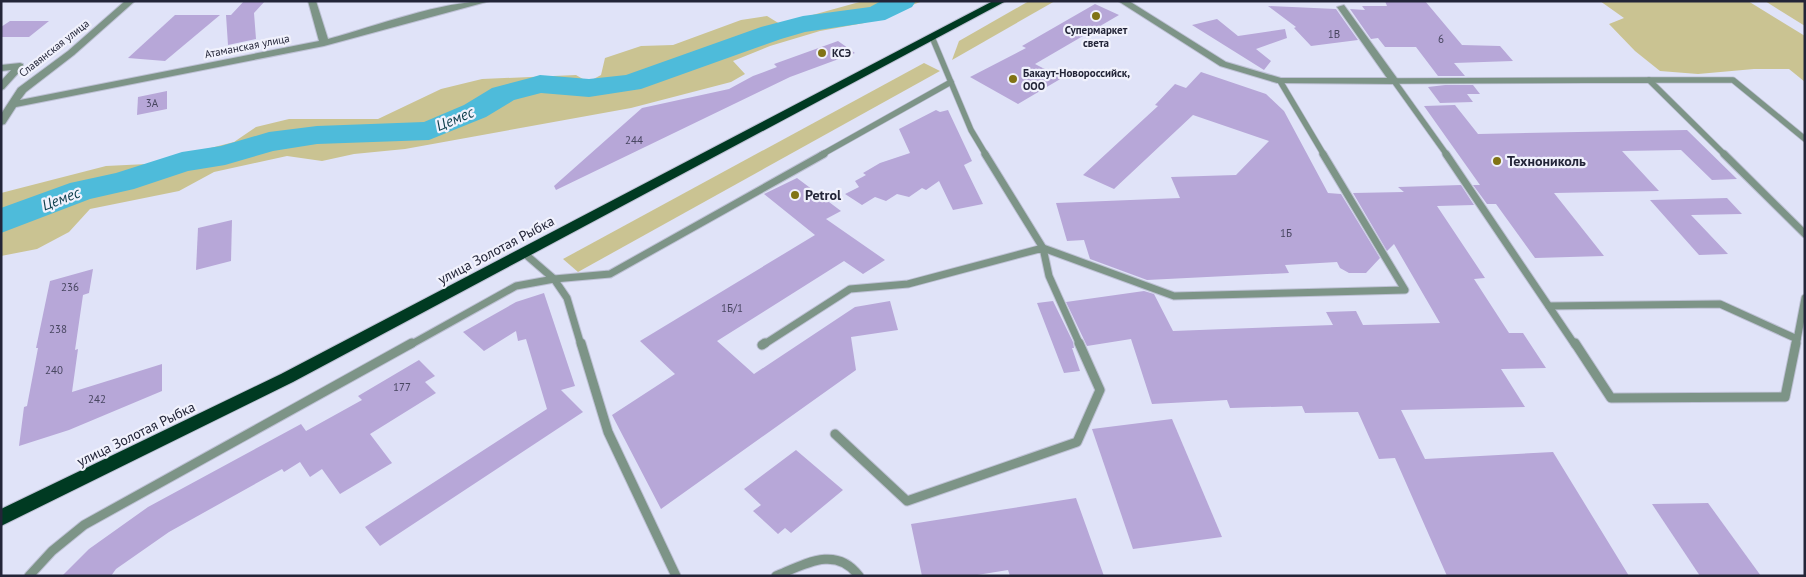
<svg xmlns="http://www.w3.org/2000/svg" width="1806" height="577" font-family="'PT Sans',sans-serif">
  <style>
    .green { fill: #cac392 }
    .lines { fill: none; stroke-linecap: round; stroke-linejoin: round }
    .river { fill: #4ebbda; fill-rule: evenodd }
    .building { fill: #b7a7d8 }
    .lane-far2-casing { stroke: #bec1d5; stroke-width: 7 }
    .lane-far1-casing { stroke: #bec1d5; stroke-width: 9 }
    .lane-casing { stroke: #bec1d5; stroke-width: 11 }
    .street-casing { stroke: #bec1d5; stroke-width: 2 }
    .highway-casing { stroke: #bec1d5; stroke-width: 2 }
    .lane-far2 { stroke: #7d9487; stroke-width: 5.5 }
    .lane-far1 { stroke: #7d9487; stroke-width: 7 }
    .lane { stroke: #7d9487; stroke-width: 9 }
    .street { fill: #7d9487; fill-rule: evenodd }
    .highway { fill: #003a22; fill-rule: evenodd }
    .poi-dot { fill: #817315; stroke: #f0f1fc; stroke-width: 2 }
    .labels { text-anchor: middle; stroke-width: 4.5; stroke-linejoin: round; paint-order: stroke }
    .far-poi-label { font-size: 11px; font-weight: bold; fill: #232538; stroke: #f0f1fc; text-anchor: start }
    .number-label { font-size: 11px; fill: #484660 }
    .far-street-label { font-size: 11px; fill: #232538; stroke: #f0f1fc }
    .poi-label { font-size: 14px; font-weight: bold; fill: #232538; stroke: #f0f1fc; text-anchor: start }
    .street-label { font-size: 14px; fill: #232538; stroke: #f0f1fc }
    .water-label { font-size: 15px; font-style: italic; fill: #0d3e4c; stroke: #f0f1fc }
  </style>
  <rect width="100%" height="100%" fill="#e0e3f8"/>
  <g class="green">
    <path d="M863,1H923L864,23L820,31L770,46L733,61L745,74L731,82L631,108L405,149L354,154L322,161L287,156L214,172L179,191L90,209L69,232L37,249L1,256V193L106,166L147,164L187,154L234,142L256,127L289,119H378L441,89L482,79L576,75L588,82L601,75L605,58L641,46L673,45L741,20L767,16L780,24Z"/>
    <path d="M1029,1H1055L952,60L959,41Z"/>
    <path d="M1600,1H1748L1805,36V82L1789,69H1754L1698,74L1660,71L1635,51L1609,24L1624,18Z"/>
    <path d="M1765,1H1805V26Z"/>
    <path d="M924,63L940,71L578,272L563,259Z"/>
  </g>
  <g class="lines">
    <path class="river" d="M881,1H916L912,7L885,20L805,32L781,39L641,89L589,97L541,93L514,100L486,117L429,140L317,144L273,151L225,165L188,171L134,189L90,199L1,233V208L70,183L116,173L182,152L221,146L269,132L317,126L424,122L464,105L492,88L530,78L540,75L589,79L626,75L761,27L803,16L870,7Z"/>
  </g>
  <g class="building">
    <path d="M244,1H265L254,13L256,39L228,45L226,15H231Z"/>
    <path d="M1385,1H1425L1462,45L1500,46L1513,61L1454,63L1465,76H1438L1416,47H1385L1378,38L1371,39L1350,9L1365,10L1362,6H1387Z"/>
    <path d="M1095,4L1119,15L1035,64L1062,78L1018,104L970,77L1026,48L1022,46Z"/>
    <path d="M1268,6L1336,9L1358,40L1311,46L1294,28L1296,27Z"/>
    <path d="M175,15H220L165,61L128,58Z"/>
    <path d="M1217,19L1238,36L1285,29L1287,38L1256,49L1271,61L1264,70L1192,25Z"/>
    <path d="M10,21H49L29,37H1V27Z"/>
    <path d="M838,41L855,53L790,77L556,190L554,186L642,108L729,89L753,76L777,67L774,64Z"/>
    <path d="M1201,72L1266,94L1284,111L1328,193L1341,194L1380,258L1366,273H1349L1340,268L1337,262L1285,265L1289,273L1147,280L1090,259L1084,240L1067,241L1056,203L1180,198L1171,177L1236,175L1269,141L1193,115L1114,189L1083,175L1158,106L1155,105L1175,84L1186,88Z"/>
    <path d="M1445,85H1473L1480,94H1467L1473,102L1440,103L1428,87Z"/>
    <path d="M167,91V109L137,115L138,97Z"/>
    <path d="M1455,105L1478,134L1687,130L1737,179L1712,180L1681,150L1622,151L1659,191L1554,193L1604,256L1535,258L1496,204H1487L1473,185H1480L1424,106Z"/>
    <path d="M936,110L940,112L948,110L972,161L964,165L983,204L953,210L939,181L926,190L922,188L909,197L897,194L886,201L875,197L862,205L845,194L859,187L855,181L866,175L863,173L880,163L910,153L899,129Z"/>
    <path d="M797,178L841,211L826,219L885,260L863,274L844,261L717,341L754,374L855,307L890,301L898,330L851,337L856,370L661,509L612,415L675,374L640,341L815,235L764,194Z"/>
    <path d="M1461,185L1474,205L1437,206L1485,278L1474,279L1509,333H1523L1546,368L1501,369L1525,407L1401,410L1425,459L1553,452L1629,576H1447L1395,458L1379,459L1358,412L1305,413L1302,406L1230,408L1227,400L1152,404L1131,339L1087,346L1066,302L1144,291L1154,294L1173,331L1333,325L1326,312L1356,311L1363,325L1440,323L1394,244L1387,251L1353,193L1404,192L1398,187Z"/>
    <path d="M1727,198L1742,214L1691,215L1728,254L1699,255L1650,200Z"/>
    <path d="M232,220L231,261L196,270L198,228Z"/>
    <path d="M93,269L89,293L83,295L75,350L78,349L72,392L162,364V391L69,430L19,446L24,407L27,406L38,348H36L50,281Z"/>
    <path d="M544,293L575,386L561,390L583,412L380,546L365,527L547,409L526,339L518,341L516,331L484,351L463,332L516,302Z"/>
    <path d="M1053,301L1073,342L1074,348H1072L1080,371L1064,373L1037,303Z"/>
    <path d="M419,360L435,376L425,382L436,393L370,434L392,463L340,494L322,469L310,477L300,462L284,472L282,469L169,532L116,569L111,576H62L89,549L148,507L301,424L306,431L362,400L358,396Z"/>
    <path d="M1172,419L1222,537L1133,549L1092,429Z"/>
    <path d="M796,450L843,490L791,533L785,528L778,534L753,511L761,505L744,489Z"/>
    <path d="M1076,498L1104,576H1010L1008,570L971,576H922L911,524Z"/>
    <path d="M1708,503L1761,576H1700L1652,504Z"/>
  </g>
  <g class="lines">
    <defs>
      <g id="lane-far2">
        <path d="M932,37L971,130L986,155"/>
        <path d="M1649,80H1733L1805,139"/>
        <path d="M1280,81L1324,155"/>
        <path d="M1394,81L1447,155"/>
        <path d="M1394,81L1649,80L1725,155"/>
        <path d="M821,155L951,82"/>
      </g>
      <g id="lane-far1">
        <path d="M985,154L1043,248L1174,296L1405,290L1323,154"/>
        <path d="M1446,154L1575,345"/>
        <path d="M1724,154L1805,234"/>
        <path d="M524,253L554,279L567,298L581,345"/>
        <path d="M1549,306L1720,304L1797,339"/>
        <path d="M410,345L516,286L554,279L610,274L824,154"/>
        <path d="M763,345L850,289L908,284L1043,248L1049,276L1080,345"/>
        <path d="M1796,345L1805,298"/>
      </g>
      <g id="lane">
        <path d="M581,343L608,432L676,576"/>
        <path d="M1575,343L1611,398L1785,397L1796,343"/>
        <path d="M762,345L765,343"/>
        <path d="M835,434L907,501L1077,442L1100,390L1079,343"/>
        <path d="M29,576L52,551L84,525L412,343"/>
        <path d="M776,576C805,564 836,545 859,576"/>
      </g>
      <g id="street">
        <path d="M125,1H135L74,55L26,92L20,100L319,41L308,1H316L328,39C376,26 441,1 490,1L324,46L16,107L5,124L1,125V114L18,88L68,51Z"/>
        <path d="M1118,1H1129L1226,62L1281,78H1387L1337,7L1344,5L1399,81L1394,84L1277,83L1220,66Z"/>
        <path d="M20,63L23,64V68L4,89L1,90V81L11,70L1,71V65Z"/>
      </g>
      <path id="highway" d="M993,1H1006L293,382L1,526V509L281,374Z"/>
    </defs>
    <use href="#lane-far2" class="lane-far2-casing"/>
    <use href="#lane-far1" class="lane-far1-casing"/>
    <use href="#lane" class="lane-casing"/>
    <use href="#street" class="street-casing"/>
    <use href="#highway" class="highway-casing"/>
    <use href="#lane-far2" class="lane-far2"/>
    <use href="#lane-far1" class="lane-far1"/>
    <use href="#lane" class="lane"/>
    <use href="#street" class="street"/>
    <use href="#highway" class="highway"/>
  </g>
  <g class="poi-dot">
    <circle cx="1096" cy="16" r="5"/>
    <circle cx="822" cy="53" r="5"/>
    <circle cx="1013" cy="79" r="5"/>
    <circle cx="1497" cy="161" r="5"/>
    <circle cx="795" cy="195" r="5"/>
  </g>
  <g class="labels">
    <g class="far-poi-label">
      <text x="1096" y="34" text-anchor="middle">Супермаркет<tspan x="1096" dy="13">света</tspan></text>
      <text x="832" y="57">КСЭ</text>
      <text x="1023" y="77">Бакаут-Новороссийск,<tspan x="1023" dy="13">ООО</tspan></text>
    </g>
    <g class="number-label">
      <text x="1334" y="38">1В</text>
      <text x="1441" y="43">6</text>
      <text x="152" y="107">3А</text>
      <text x="634" y="144">244</text>
      <text x="1286" y="237">1Б</text>
      <text x="70" y="291">236</text>
      <text x="732" y="312">1Б/1</text>
      <text x="58" y="333">238</text>
      <text x="54" y="374">240</text>
      <text x="402" y="391">177</text>
      <text x="97" y="403">242</text>
    </g>
    <g class="far-street-label">
      <text transform="translate(247 46) rotate(-11)" y="4">Атаманская улица</text>
      <text transform="translate(54 48) rotate(-38)" y="4">Славянская улица</text>
    </g>
    <g class="poi-label">
      <text x="1507" y="166">Технониколь</text>
      <text x="805" y="200">Petrol</text>
    </g>
    <g class="street-label">
      <text transform="translate(496 250) rotate(-28)" y="5">улица Золотая Рыбка</text>
      <text transform="translate(136 434) rotate(-26)" y="5">улица Золотая Рыбка</text>
    </g>
    <g class="water-label">
      <text transform="translate(455 119) rotate(-23)" y="5">Цемес</text>
      <text transform="translate(61 199) rotate(-21)" y="5">Цемес</text>
    </g>
  </g>
  <rect width="1806" height="577" fill="none" stroke="#232538" stroke-width="5"/>
</svg>
